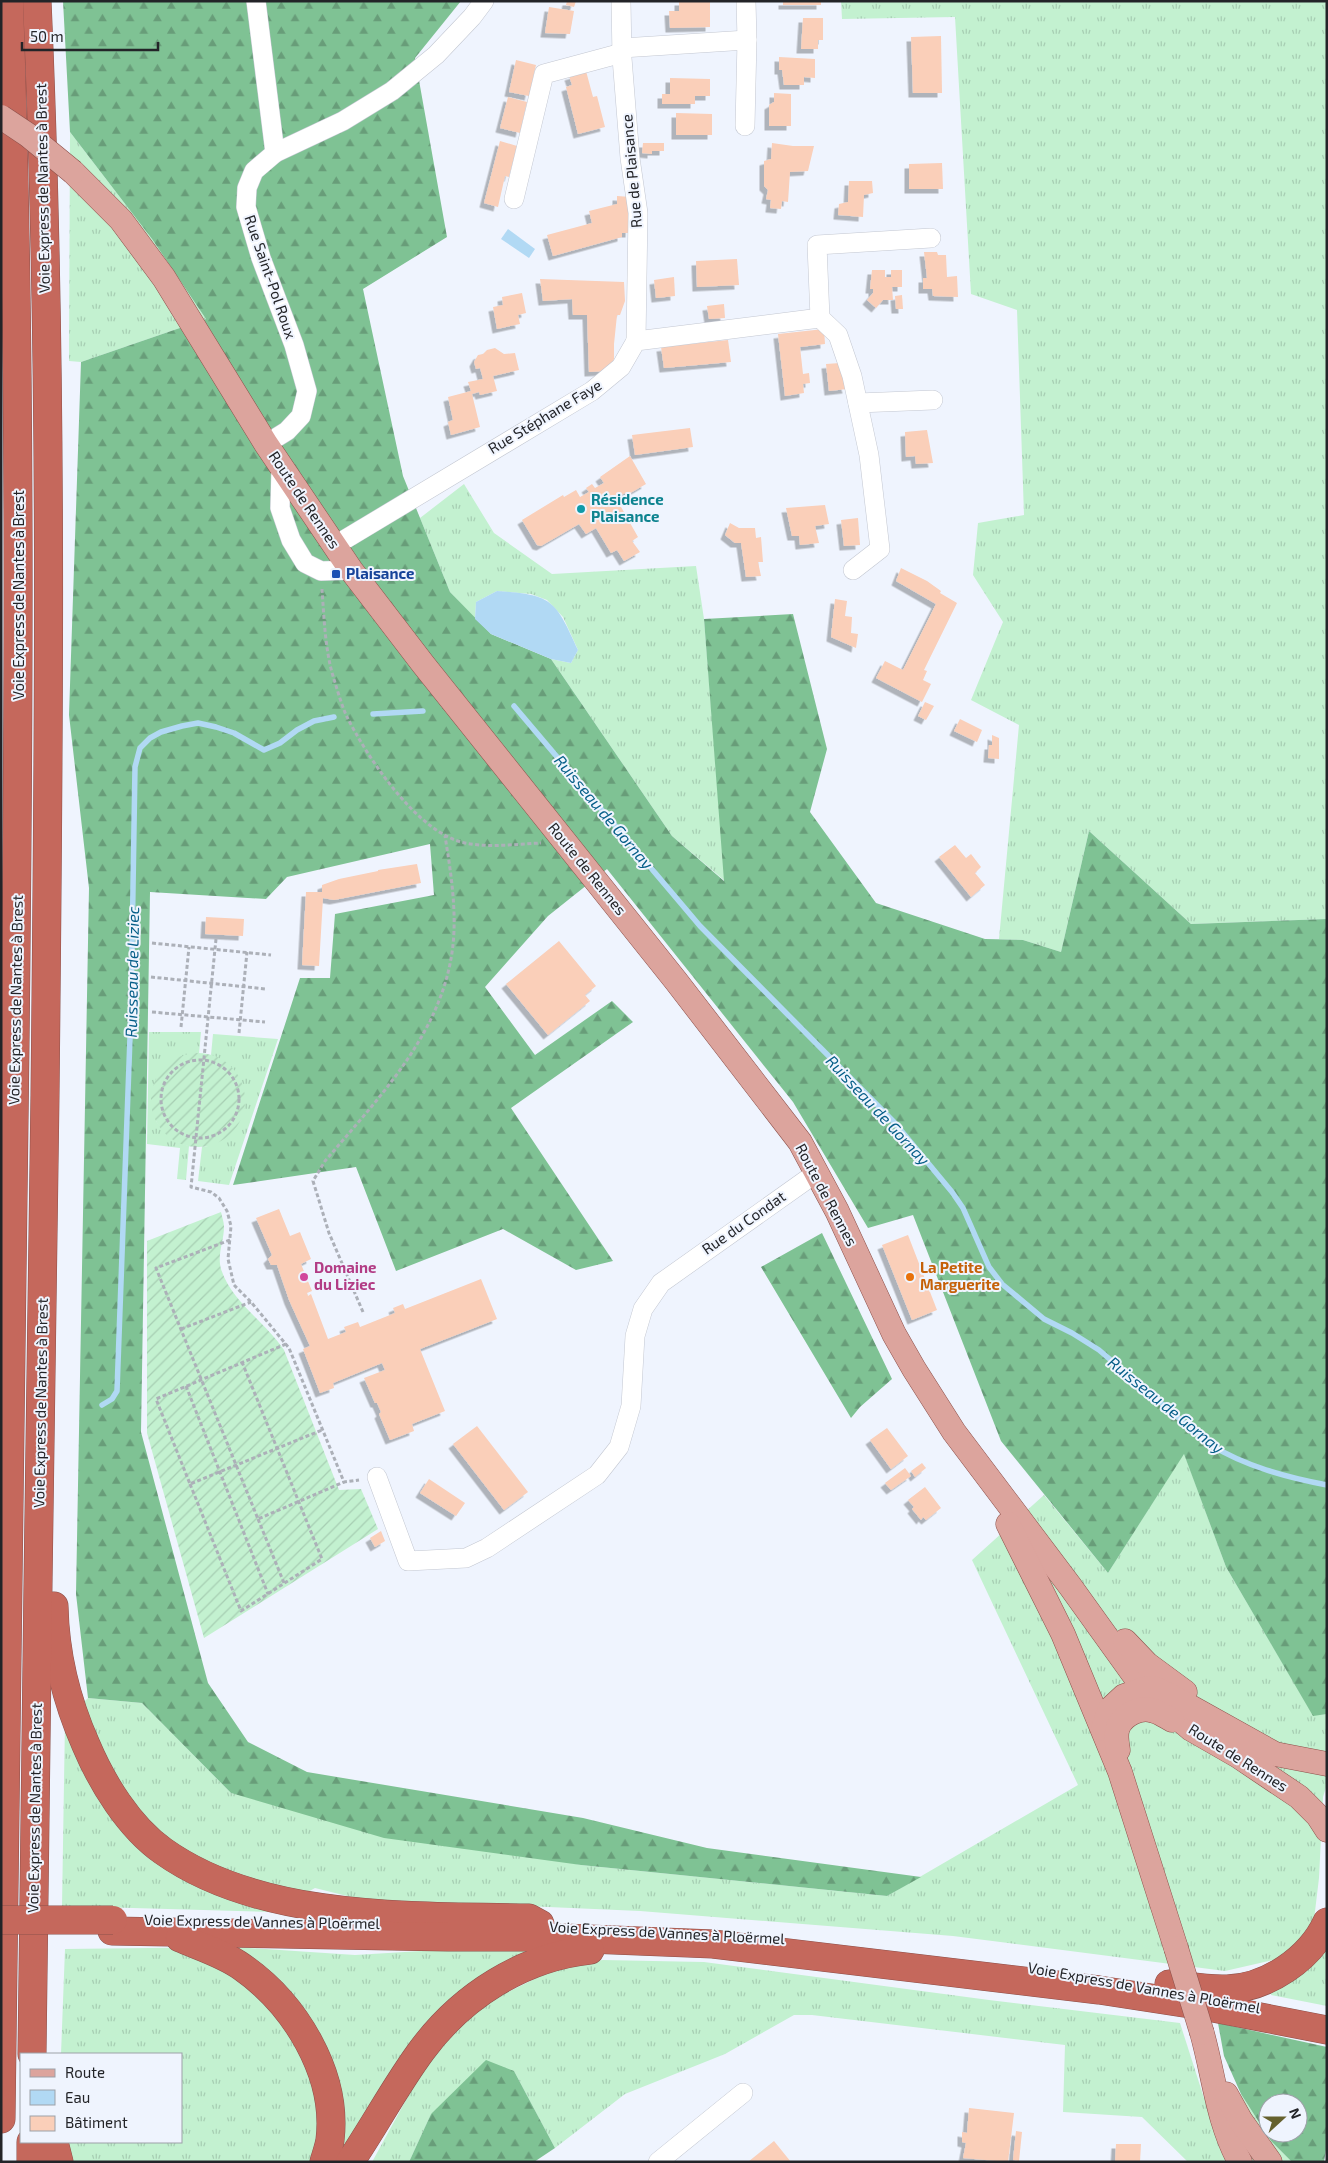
<svg xmlns="http://www.w3.org/2000/svg" width="1328" height="2163" font-family="'Exo 2',sans-serif">
  <style>
    .grass { fill: url(#grass-tufts) }
    .forest { fill: url(#forest-firs); fill-rule: evenodd }
    .garden { fill: url(#garden-furrows) }
    .water { fill: #b1d9f4 }
    .lines { fill: none; stroke-linecap: round; stroke-linejoin: round }
    .stream { stroke: #b1d9f4; stroke-width: 5.5 }
    .building { fill: #facfb9; filter: url(#shadow) }
    .minor-casing { stroke: #c3c7d1; stroke-width: 20 }
    .major-casing { stroke: #8c504a; stroke-width: 25 }
    .highway-casing { stroke: #8c504a; stroke-width: 29 }
    .path { stroke: #acb0b8; stroke-width: 3; stroke-dasharray: 4 2.5; stroke-linecap: butt }
    .minor { stroke: #fff; stroke-width: 19 }
    .major { stroke: #dca49d; stroke-width: 24 }
    .highway { stroke: #c5685c; stroke-width: 28 }
    .major-bridge-casing { stroke: #8c504a; stroke-width: 25; stroke-linecap: butt }
    .highway-bridge-casing { stroke: #8c504a; stroke-width: 29; stroke-linecap: butt }
    .major-bridge { stroke: #dca49d; stroke-width: 24 }
    .highway-bridge { stroke: #c5685c; stroke-width: 28 }
    .culture-dot { fill: #0f9aa8; stroke: #eff4fe; stroke-width: 2 }
    .transit-dot { fill: #1a4fb4; stroke: #eff4fe; stroke-width: 2 }
    .hotel-dot { fill: #d1479c; stroke: #eff4fe; stroke-width: 2 }
    .food-dot { fill: #e8710a; stroke: #eff4fe; stroke-width: 2 }
    .labels { text-anchor: middle; stroke-width: 4; stroke-linejoin: round; paint-order: stroke }
    .street-label { font-size: 15px; fill: #232428; stroke: #eff4fe }
    .culture-label { font-size: 15px; font-weight: bold; fill: #0d838f; stroke: #eff4fe; text-anchor: start }
    .transit-label { font-size: 15px; font-weight: bold; fill: #164399; stroke: #eff4fe; text-anchor: start }
    .hotel-label { font-size: 15px; font-weight: bold; fill: #b23c85; stroke: #eff4fe; text-anchor: start }
    .food-label { font-size: 15px; font-weight: bold; fill: #c56008; stroke: #eff4fe; text-anchor: start }
    .water-label { font-size: 16px; font-style: italic; fill: #055e88; stroke: #eff4fe }
  </style>
  <defs>
    <pattern id="grass-tufts" width="24" height="20" patternUnits="userSpaceOnUse" patternTransform="scale(1.25)"><rect width="24" height="20" fill="#c3f1d0"/><path d="M3 7l-1-3M5 7V3M7 7l1-3M15 17l-1-3M17 17v-4M19 17l1-3" fill="none" stroke="#a7ceb3"/></pattern>
    <pattern id="forest-firs" width="22" height="20" patternUnits="userSpaceOnUse" patternTransform="scale(1.25)"><rect width="22" height="20" fill="#7fc294"/><path d="M5 1l3.5 6h-7zM16 11l3.5 6h-7z" fill="#689d79"/></pattern>
    <pattern id="garden-furrows" width="10" height="10" patternUnits="userSpaceOnUse" patternTransform="scale(1.25)"><rect width="10" height="10" fill="#c3f1d0"/><path d="M-1 1l2-2M0 10L10 0M9 11l2-2" fill="none" stroke="#a7ceb3"/></pattern>
    <filter id="shadow"><feDropShadow dx="-4.5" dy="4.5" stdDeviation="0" flood-color="#0004"/></filter>
  </defs>
  <rect width="100%" height="100%" fill="#eff4fe"/>
  <g class="grass">
    <path d="M841,1H1327V919L1191,924L1089,831L1061,952L1023,940L999,939L1019,725L971,700L1003,622L973,575L978,523L1024,515L1017,310L971,294L955,17L842,19Z"/>
    <path d="M70,132L152,239L206,319L81,362L69,361Z"/>
    <path d="M464,484L494,533L552,574L696,566L704,619L725,881L672,836L551,659L571,663L578,650L563,617L547,600L531,594L497,591L476,602L475,619L450,592L420,518Z"/>
    <path d="M149,1032H201L199,1054L196,1053L156,1121C165,1134 174,1142 189,1146L186,1180L177,1179L180,1148L147,1144Z"/>
    <path d="M213,1034L278,1039L229,1185L198,1181L202,1147L208,1146L225,1062L211,1055Z"/>
    <path d="M1184,1453L1226,1567L1313,1715L1327,1714V1784L1323,1797L1319,1878L1313,1928L1327,1925V2006L1271,1995L1273,1960L1225,1971L953,1936L640,1911L359,1899L315,1888L272,1912L62,1906L65,1721L88,1698L142,1703L231,1793L581,1865L887,1896L1078,1785L972,1560L1044,1495L1108,1573Z"/>
    <path d="M235,1947L355,1955L454,1949L540,1950L480,1978L341,2162H54L64,2142H181V2054H61L65,1949Z"/>
    <path d="M603,1960L704,1962L989,2000L1180,2023L1204,2098L1241,2094L1271,2141L1292,2162H1188L1142,2117L1063,2112L1065,2045L812,2015H794L725,2054L625,2094L555,2148L514,2071L431,2114L409,2162H372L429,2058L473,2009L563,1965Z"/>
  </g>
  <g class="forest">
    <path d="M63,1H461L415,58L447,237L363,289L403,476L450,592L491,634L551,659L672,836L724,881L704,619L793,614L827,749L810,812L876,903L985,939L1023,940L1061,952L1089,831L1191,924L1327,919V1714L1313,1716L1226,1567L1184,1454L1108,1573L1001,1441L913,1215L868,1228L793,1102L607,869L548,916L485,987L535,1055L612,1001L633,1022L511,1108L613,1261L576,1270L503,1229L396,1271L356,1167L233,1185L300,978H330L335,914L434,895L430,844L287,877L266,899L150,892L141,1432L208,1683L248,1742L307,1772L583,1818L707,1848L921,1877L887,1896L581,1865L384,1838L231,1793L142,1703L88,1698L76,1594L89,888L69,715L81,362L206,319L152,239L70,132Z"/>
    <path d="M822,1233L892,1379L860,1407L851,1418L761,1267Z"/>
    <path d="M1218,2023L1327,2047V2144L1324,2162H1292L1271,2141L1241,2094L1224,2056ZM1268,2103H1298V2133H1268Z"/>
    <path d="M486,2060L514,2071L555,2148L534,2162H409L431,2114Z"/>
  </g>
  <g class="garden">
    <circle cx="198" cy="1100" r="47"/>
    <path d="M221,1212C222,1217 224,1222 224,1227C224,1241 217,1254 221,1269C231,1301 265,1322 284,1350L339,1490L361,1489L378,1529L204,1638L147,1433V1241Z"/>
  </g>
  <g class="water">
    <path d="M508,229L535,249L529,258L501,239Z"/>
    <path d="M497,591C553,595 555,600 578,650L571,663L551,659L491,634L475,619L476,602Z"/>
  </g>
  <g class="lines">
    <g class="stream">
      <path d="M514,706L700,926L894,1122L952,1192L963,1208L989,1267L1002,1284L1044,1319L1072,1333L1099,1350L1209,1444C1245,1466 1285,1477 1327,1485"/>
      <path d="M373,714L423,711"/>
      <path d="M102,1405L112,1399L117,1391L131,1010L135,767L140,748L150,738L161,732L182,726L198,723L216,727L234,733L264,750L280,743L297,730L314,721L334,717"/>
    </g>
  </g>
  <g class="building">
    <path d="M567,1H576L574,7L566,5Z"/>
    <path d="M679,1H710V27L670,28L669,11H679Z"/>
    <rect x="783" y="1" width="38" height="4"/>
    <path d="M549,7L574,11L570,34L545,33Z"/>
    <path d="M803,18H823V40H818V49H801Z"/>
    <path d="M941,36L942,93H913L911,37Z"/>
    <path d="M779,57L815,59V78L804,77V85H784L782,70H779Z"/>
    <path d="M516,60L536,65L529,96L509,92Z"/>
    <path d="M586,71L593,97L597,96L605,127L578,134L566,87L572,85L569,76Z"/>
    <path d="M670,78L710,79V96H695V104H662V94H670Z"/>
    <path d="M774,93L791,94V126H769V105L774,102Z"/>
    <path d="M508,97L527,102L520,133L500,128Z"/>
    <path d="M676,113L712,114V135H676Z"/>
    <path d="M500,141L517,146L509,177L505,176L498,207L484,203Z"/>
    <path d="M643,143H664V151H652V154L642,153Z"/>
    <path d="M772,143L793,146H814L808,171L790,172L788,202L782,201L781,209L770,208L771,200L766,199L768,190L764,186V161L771,159Z"/>
    <path d="M942,163L943,189H909V164Z"/>
    <path d="M849,181H872L873,193L864,195L863,217L838,215L839,204L848,202Z"/>
    <path d="M617,196L631,197L630,233H622V237L553,256L547,235L592,223L589,211L617,204Z"/>
    <path d="M924,252H937L938,255H946L947,277L957,276L958,297L933,296L932,289H923V278H927Z"/>
    <path d="M737,259L739,285L697,287L696,261Z"/>
    <path d="M872,270H885V277H891V270H902V287H892L893,300H883L876,308L867,300L873,293V289H870Z"/>
    <path d="M674,277L675,296L656,298L654,280Z"/>
    <path d="M540,279L624,282L625,301L620,315H617L614,344V359L608,371L589,372L587,315H573L572,299L543,301Z"/>
    <path d="M522,293L526,313L518,315L520,324L497,329L493,307L503,305L502,297Z"/>
    <path d="M902,295L903,309H896L895,296Z"/>
    <path d="M724,304L725,318L709,319L707,306Z"/>
    <path d="M824,329L825,344L800,347L803,374L809,373L810,383L803,384L804,393L785,396L778,334Z"/>
    <path d="M728,340L731,362L664,368L661,347Z"/>
    <path d="M495,348L504,354L515,353L519,370L493,376L497,391L480,395L479,392L472,394L480,427L451,435L448,422L453,420L448,397L471,391L468,382L483,379L480,368L476,369L474,362L478,355L483,354L487,350Z"/>
    <path d="M840,363L847,389L829,391L826,364Z"/>
    <path d="M690,428L693,447L635,455L632,435Z"/>
    <path d="M927,430L933,463L916,464L915,456L906,457L905,432Z"/>
    <path d="M630,456L646,484L627,495L625,493L616,498L638,537L632,541L640,552L624,561L617,550L611,553L596,528L586,534L579,524L541,546L537,545L522,520L563,495L564,497L576,490L580,497L589,492L586,488L592,484L595,488L604,483L600,477Z"/>
    <path d="M825,505L829,524L815,526L819,543L800,545L799,536H792L786,508Z"/>
    <path d="M858,518L860,545L844,546L841,520Z"/>
    <path d="M730,523L739,528H755L756,538L761,537L763,562H758L761,576L746,577L741,543H735L725,535Z"/>
    <path d="M901,568L927,581L941,591L940,593L957,603L924,670L927,671L923,680L931,684L922,702L876,678L885,661L903,670L936,604L896,581Z"/>
    <path d="M835,599L847,601L845,616L852,617L851,633L858,634L856,648L831,637Z"/>
    <path d="M925,702L934,706L926,720L918,716Z"/>
    <path d="M960,719L982,730L977,742L954,731Z"/>
    <path d="M992,735L999,738V759L988,758L989,745H992Z"/>
    <path d="M955,845L966,858L971,854L981,867L975,873L985,885L971,897L939,857Z"/>
    <path d="M417,864L421,883L334,900L323,898L319,966L302,965L306,892H322V885L339,879L378,871V870Z"/>
    <path d="M206,917L244,919L243,936L205,934Z"/>
    <path d="M559,941L596,986L585,995L590,1001L548,1035L506,984Z"/>
    <path d="M279,1209L290,1236L300,1232L311,1259L301,1264L312,1291L307,1293L308,1296L311,1294L328,1339L346,1332L344,1327L358,1322L360,1327L395,1313L393,1308L403,1304L405,1309L481,1279L497,1319L420,1349L445,1411L412,1424L414,1431L390,1440L379,1414L381,1412L377,1403H375L364,1378L385,1370L382,1363L333,1383L334,1388L320,1393L303,1349L310,1346L289,1300L277,1265H271L268,1259L272,1255L256,1218Z"/>
    <path d="M908,1235L937,1310L912,1320L882,1245Z"/>
    <path d="M477,1426L528,1492L504,1510L453,1444Z"/>
    <path d="M887,1428L908,1456L891,1469L870,1440Z"/>
    <path d="M922,1463L926,1468L915,1477L911,1471Z"/>
    <path d="M905,1468L911,1476L891,1490L885,1483Z"/>
    <path d="M429,1479L465,1503L456,1516L420,1493Z"/>
    <path d="M925,1487L941,1508L926,1520L923,1517L921,1520L912,1509L914,1507L908,1500Z"/>
    <path d="M381,1531L385,1541L375,1547L370,1538Z"/>
    <path d="M969,2108L1014,2113L1008,2162L963,2158L966,2143L962,2142V2132L967,2133Z"/>
    <path d="M1016,2131L1022,2132L1019,2161L1013,2160Z"/>
    <path d="M774,2141L791,2162H748Z"/>
    <path d="M1116,2144H1141L1140,2162H1115Z"/>
  </g>
  <g class="lines">
    <defs>
      <g id="minor">
        <path d="M256,1L275,153"/>
        <path d="M621,1L622,58L630,158L638,213L636,341"/>
        <path d="M746,1L747,40"/>
        <path d="M622,48L747,40L745,126"/>
        <path d="M514,199L544,74L622,53"/>
        <path d="M820,318L838,335L852,376L869,455L880,549L853,570"/>
        <path d="M858,403L933,400"/>
        <path d="M266,444L287,431L301,416L307,391L294,345L261,258L246,207L247,188L254,171L275,153L343,121L392,91L436,55L472,17L484,1"/>
        <path d="M281,466L280,508L291,540L305,563L321,571L351,570"/>
        <path d="M334,546L592,391L621,367L636,341L820,318L817,245L931,238"/>
        <path d="M377,1477L408,1561L466,1558L487,1548L597,1475L619,1447L631,1406L635,1336L643,1309L661,1283L816,1173"/>
        <path d="M658,2162L743,2093"/>
      </g>
      <g id="major">
        <path d="M73,172L121,220L164,278L266,444L351,570L423,664L676,981L800,1142L837,1211L894,1334L914,1369L954,1432L1070,1586L1144,1689L1191,1729L1238,1756L1299,1797L1318,1816L1327,1830"/>
        <path d="M1008,1524L1063,1634L1120,1772L1176,1948"/>
        <path d="M1125,1641L1147,1664L1185,1692"/>
        <path d="M1103,1729L1110,1709L1124,1696L1144,1689L1154,1688L1169,1695L1275,1754L1327,1764"/>
        <path d="M1118,1750C1117,1743 1115,1735 1118,1727C1124,1714 1141,1706 1154,1711C1161,1713 1166,1717 1172,1720"/>
        <path d="M1202,2033C1214,2076 1218,2123 1240,2162"/>
        <path d="M1226,2094L1241,2121L1270,2162"/>
      </g>
      <g id="highway">
        <path d="M54,1606C55,1656 66,1700 86,1745C102,1783 129,1827 163,1851C261,1921 413,1916 529,1918L540,1924"/>
        <path d="M112,1931L448,1937H539L713,1944L1099,1990L1203,2006L1327,2030"/>
        <path d="M180,1938C201,1947 224,1954 242,1967C295,2004 338,2074 330,2140C329,2147 326,2155 324,2162"/>
        <path d="M1169,1984C1188,1986 1208,1990 1227,1989C1267,1988 1310,1959 1327,1922"/>
        <path d="M32,2054C36,1734 40,1415 45,1095C49,730 53,365 37,1"/>
        <path d="M1,2119C6,1760 11,1402 15,1044C19,696 21,349 9,1"/>
        <path d="M54,2142L59,2162"/>
        <path d="M31,2162V2142"/>
        <path d="M350,2162C375,2125 396,2085 422,2050C462,1996 523,1957 590,1950"/>
      </g>
    </defs>
    <use href="#minor" class="minor-casing"/>
    <use href="#major" class="major-casing"/>
    <use href="#highway" class="highway-casing"/>
    <g class="path">
      <path d="M322,589C324,617 325,649 333,676C337,689 341,703 346,715C367,757 417,833 465,843C489,848 517,844 541,843"/>
      <path d="M216,939L191,1187L211,1192L219,1198L227,1211L231,1226L228,1259L234,1285L251,1302L289,1348L344,1482L359,1480"/>
      <path d="M152,943L271,955"/>
      <path d="M151,977L266,989"/>
      <path d="M152,1012L265,1022"/>
      <path d="M181,1027L189,947"/>
      <path d="M239,1033L247,952"/>
      <circle cx="200" cy="1099" r="39"/>
      <path d="M230,1240L156,1268L258,1519L344,1482"/>
      <path d="M363,1312L329,1233L313,1181L325,1161C383,1093 451,1024 454,930C455,898 450,867 445,836"/>
      <path d="M181,1329L251,1302"/>
      <path d="M286,1344L156,1399L190,1484L322,1430"/>
      <path d="M186,1386L268,1594"/>
      <path d="M190,1484L241,1611L322,1559L242,1362"/>
      <path d="M258,1519L284,1583"/>
    </g>
    <use href="#minor" class="minor"/>
    <use href="#major" class="major"/>
    <use href="#highway" class="highway"/>
    <defs>
      <g id="major-bridge">
        <path d="M1,117L28,135L73,172"/>
        <path d="M1176,1948L1202,2033"/>
      </g>
      <path id="highway-bridge" d="M1,1920H113"/>
    </defs>
    <use href="#major-bridge" class="major-bridge-casing"/>
    <use href="#highway-bridge" class="highway-bridge-casing"/>
    <use href="#major-bridge" class="major-bridge"/>
    <use href="#highway-bridge" class="highway-bridge"/>
  </g>
  <circle class="culture-dot" cx="581" cy="509" r="5"/>
  <rect class="transit-dot" x="331" y="569" width="10" height="10" rx="2.5"/>
  <circle class="hotel-dot" cx="304" cy="1277" r="5"/>
  <circle class="food-dot" cx="910" cy="1277" r="5"/>
  <g class="labels">
    <g class="street-label">
      <text transform="translate(632 171) rotate(-95)" y="5">Rue de Plaisance</text>
      <text transform="translate(43 188) rotate(-91)" y="5">Voie Express de Nantes à Brest</text>
      <text transform="translate(270 277) rotate(71)" y="5">Rue Saint-Pol Roux</text>
      <text transform="translate(545 417) rotate(-31)" y="5">Rue Stéphane Faye</text>
      <text transform="translate(304 500) rotate(56)" y="5">Route de Rennes</text>
      <text transform="translate(19 595) rotate(-90)" y="5">Voie Express de Nantes à Brest</text>
      <text transform="translate(587 869) rotate(51)" y="5">Route de Rennes</text>
      <text transform="translate(16 1000) rotate(-89)" y="5">Voie Express de Nantes à Brest</text>
      <text transform="translate(826 1195) rotate(62)" y="5">Route de Rennes</text>
      <text transform="translate(744 1223) rotate(-35)" y="5">Rue du Condat</text>
      <text transform="translate(41 1403) rotate(-89)" y="5">Voie Express de Nantes à Brest</text>
      <text transform="translate(1238 1758) rotate(32)" y="5">Route de Rennes</text>
      <text transform="translate(35 1808) rotate(-89)" y="5">Voie Express de Nantes à Brest</text>
      <text transform="translate(262 1922) rotate(1)" y="5">Voie Express de Vannes à Ploërmel</text>
      <text transform="translate(667 1933) rotate(3)" y="5">Voie Express de Vannes à Ploërmel</text>
      <text transform="translate(1144 1988) rotate(10)" y="5">Voie Express de Vannes à Ploërmel</text>
    </g>
    <g class="culture-label">
      <text x="591" y="505">Résidence<tspan x="591" dy="17">Plaisance</tspan></text>
    </g>
    <g class="transit-label">
      <text x="346" y="579">Plaisance</text>
    </g>
    <g class="hotel-label">
      <text x="314" y="1273">Domaine<tspan x="314" dy="17">du Liziec</tspan></text>
    </g>
    <g class="food-label">
      <text x="920" y="1273">La Petite<tspan x="920" dy="17">Marguerite</tspan></text>
    </g>
    <g class="water-label">
      <text transform="translate(604 812) rotate(50)" y="6">Ruisseau de Gornay</text>
      <text transform="translate(132 972) rotate(-89)" y="6">Ruisseau de Liziec</text>
      <text transform="translate(878 1110) rotate(47)" y="6">Ruisseau de Gornay</text>
      <text transform="translate(1166 1405) rotate(39)" y="6">Ruisseau de Gornay</text>
    </g>
  </g>
  <rect width="1328" height="2163" fill="none" stroke="#232428" stroke-width="5"/>
  <rect x="20" y="2053" width="162" height="90" fill="#eff4fe" stroke="#9da1a8"/>
  <rect x="30" y="2069" width="25" height="8" fill="#dca49d" stroke="#9da1a8"/>
  <text x="65" y="2078" font-size="15" fill="#232428">Route</text>
  <rect x="30" y="2090" width="25" height="15" fill="#b1d9f4" stroke="#9da1a8"/>
  <text x="65" y="2103" font-size="15" fill="#232428">Eau</text>
  <rect x="30" y="2116" width="25" height="15" fill="#facfb9" stroke="#9da1a8"/>
  <text x="65" y="2128" font-size="15" fill="#232428">Bâtiment</text>
  <g transform="translate(1283 2118) rotate(69)"><circle r="24" fill="#eff4fe" stroke="#9da1a8"/>
  <path d="M0-4L9 19L0 12L-9 19Z" fill="#65612e"/>
  <text y="-8" font-size="14" font-weight="bold" text-anchor="middle" fill="#232428">N</text>
  </g>
  <path d="M22 42v8h136v-8" fill="none" stroke="#232428" stroke-width="2.5"/>
  <text x="30" y="42" font-size="15" fill="#232428" stroke="#eff4fe" stroke-width="4" paint-order="stroke">50 m</text>
</svg>
